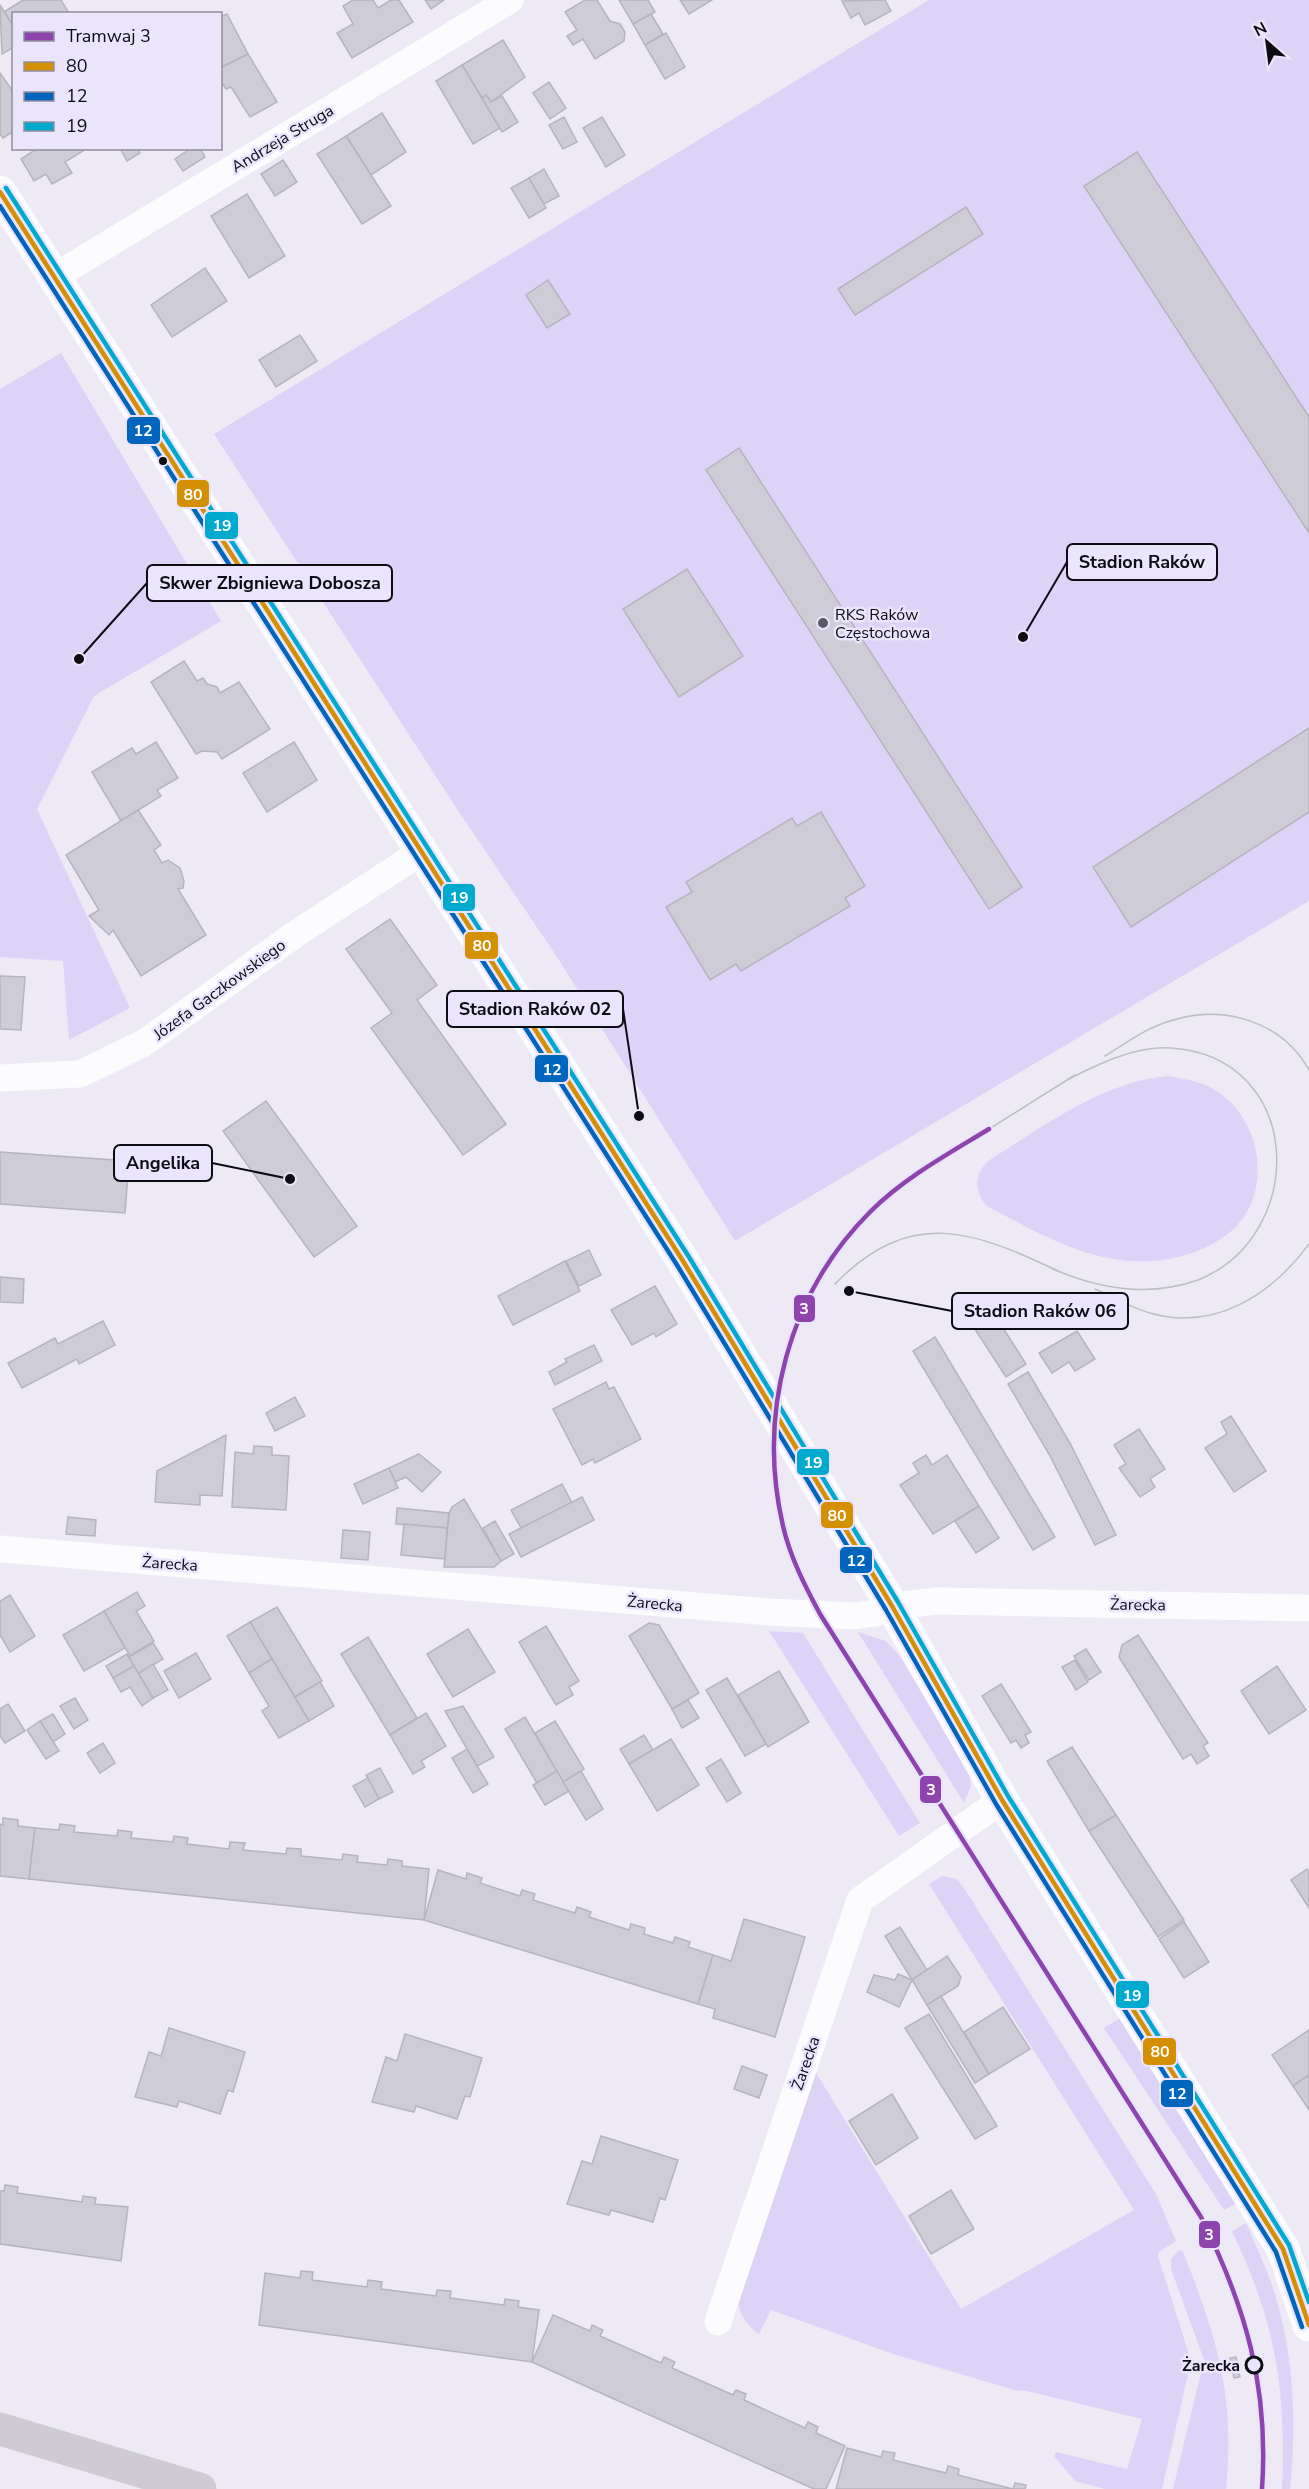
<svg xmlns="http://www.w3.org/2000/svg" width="1309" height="2489" font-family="'Nunito Sans',sans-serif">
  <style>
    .green { fill: #ddd3f7 }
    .building { fill: #ceccd6; stroke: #b7b4bf; stroke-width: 1.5 }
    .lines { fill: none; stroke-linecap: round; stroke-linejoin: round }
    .minor { stroke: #fcfcfe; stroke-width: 27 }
    .tertiary { stroke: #fcfcfe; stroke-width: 33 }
    .primary { stroke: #ceccd2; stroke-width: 33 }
    .tram { stroke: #bebec0; stroke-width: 1.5 }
    .bus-1-casing { stroke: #eae4fc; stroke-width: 9 }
    .bus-2-casing { stroke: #eae4fc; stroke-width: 9 }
    .bus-3-casing { stroke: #eae4fc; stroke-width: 9 }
    .bus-1 { stroke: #d48f03; stroke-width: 4.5 }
    .bus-2 { stroke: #0065bd; stroke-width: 4.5 }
    .bus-3 { stroke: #00a9ce; stroke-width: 4.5 }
    .tram-1-casing { stroke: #eae4fc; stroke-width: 9 }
    .tram-1 { stroke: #8e44ad; stroke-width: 4.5 }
    .bus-dot { fill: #0d0b14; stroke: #eae4fc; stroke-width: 2 }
    .poi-dot { fill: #5b5963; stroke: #eae4fc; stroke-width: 2 }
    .stop-dot { fill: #eae4fc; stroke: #0d0b14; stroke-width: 3 }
    .labels { text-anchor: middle; stroke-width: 5; stroke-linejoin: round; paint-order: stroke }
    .street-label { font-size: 16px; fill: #0d0b14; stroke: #eae4fc }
    .poi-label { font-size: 16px; fill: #0d0b14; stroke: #eae4fc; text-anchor: start }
    .stop-label { font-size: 16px; font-weight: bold; fill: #0d0b14; stroke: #eae4fc; text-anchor: end }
    .leader { fill: none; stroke: #0d0b14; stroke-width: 2 }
    .callout-dot { fill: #0d0b14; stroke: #eae4fc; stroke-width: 2 }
    .callout { fill: #eae4fc; stroke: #0d0b14; stroke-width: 2 }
    .callout-label { font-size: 18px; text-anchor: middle; font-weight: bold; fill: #0d0b14 }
    .line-badge { stroke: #eae4fc; stroke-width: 2 }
    .badge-label { font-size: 16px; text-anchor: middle; font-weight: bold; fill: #fff }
  </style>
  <rect width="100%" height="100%" fill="#edeaf6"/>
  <g class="green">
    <path d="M929,0H1309V901L735,1241L557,957L459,812L214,434Z"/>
    <path d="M61,353L221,621L94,696L37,809L130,1008L69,1040L63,961L0,957V389Z"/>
    <path d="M1167,1076C1184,1079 1203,1081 1218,1092C1265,1123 1274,1201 1225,1236C1197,1256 1164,1263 1130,1261C1080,1258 1030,1229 987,1206C973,1190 974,1173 991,1159C1046,1125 1100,1083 1167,1076Z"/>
    <path d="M769,1631L803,1633L920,1823L899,1836Z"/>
    <path d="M858,1632L886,1641L899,1655L969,1771L971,1786L964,1803Z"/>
    <path d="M942,1876L957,1879L966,1891L1156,2194L1176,2241L1159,2252L1158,2256L1191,2361L1162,2489H1105L1075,2481L1054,2456L1056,2452L1127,2469L1142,2419L1027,2391L1014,2390L893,2354L771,2310L759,2334C747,2325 740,2317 738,2302L816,2073L961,2309L1134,2210L929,1884Z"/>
    <path d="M1120,2018L1237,2203L1224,2210L1104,2028Z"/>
    <path d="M1246,2223C1257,2249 1271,2277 1278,2305C1295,2366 1296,2427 1290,2489H1282C1286,2387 1276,2324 1232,2231Z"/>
    <path d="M1179,2250L1183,2251C1217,2340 1235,2392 1226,2489H1173L1204,2360L1171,2269V2259Z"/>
  </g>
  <g class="building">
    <path d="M23,0H61L69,13L14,14V27L4,12Z"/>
    <path d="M353,0H373L378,8L391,0H399L413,22L352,58L337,33L353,24L343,6Z"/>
    <path d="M425,0H444L431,9Z"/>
    <path d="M585,0H597L610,21L620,24L625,32L624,41L595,59L583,39L573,45L567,36L577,30L565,12Z"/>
    <path d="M619,0H648L655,12L633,24Z"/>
    <path d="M680,0H712L689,14Z"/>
    <path d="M885,0L891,11L865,25L859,13L851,18L842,1Z"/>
    <path d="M0,5L14,27V47L2,54Z"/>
    <path d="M227,14L248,54L220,68V17Z"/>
    <path d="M651,14L663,34L645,45L633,24Z"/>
    <path d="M666,33L685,67L665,79L645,45Z"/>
    <path d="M503,40L525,77L491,102L486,95L482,98L462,65Z"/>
    <path d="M248,54L277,102L250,117L231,87L226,89L220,80V68Z"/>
    <path d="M462,65L500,128L473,144L436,81Z"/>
    <path d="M0,73L14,93V131L3,138L0,134Z"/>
    <path d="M549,82L566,108L550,119L533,93Z"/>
    <path d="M486,95L491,102L502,96L518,122L502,132L482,98Z"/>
    <path d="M382,113L406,152L371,175L346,136Z"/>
    <path d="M564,117L577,142L563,149L549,125Z"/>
    <path d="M602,117L625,155L606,167L583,128Z"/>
    <path d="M346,136L391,206L362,224L317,154Z"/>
    <path d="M38,148H82L83,151L65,162L72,173L52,184L46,174L34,181L21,159Z"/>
    <path d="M120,148H137L140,153L127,161Z"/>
    <path d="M191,148H200L205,157L183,171L175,159Z"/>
    <path d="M1137,152L1309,417V533L1084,186Z"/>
    <path d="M283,160L297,182L275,196L261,174Z"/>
    <path d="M544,169L559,196L544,204L529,178Z"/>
    <path d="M529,178L546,208L529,218L511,188Z"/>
    <path d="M247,194L285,256L249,278L211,216Z"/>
    <path d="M966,207L983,234L855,315L838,289Z"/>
    <path d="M205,268L227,301L172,337L151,305Z"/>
    <path d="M548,280L570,314L547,328L526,295Z"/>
    <path d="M300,335L317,361L276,387L259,360Z"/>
    <path d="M739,448L1022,887L989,909L706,470Z"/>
    <path d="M687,569L743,656L679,697L623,609Z"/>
    <path d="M184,661L197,681L203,678L207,684L217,687L220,693L239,682L270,729L222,759L217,752L202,751L196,754L151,682Z"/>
    <path d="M1309,728V812L1131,927L1093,867Z"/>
    <path d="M156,742L178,778L157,790L161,796L121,821L92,772L132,748L136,754Z"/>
    <path d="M294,742L317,780L267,812L243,773Z"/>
    <path d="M138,810L161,845L154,850L162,863L168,860L180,868L184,881L183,888L178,889L206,935L141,976L113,930L109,935L89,916L99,910L66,855Z"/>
    <path d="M821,812L865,886L845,898L850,906L741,971L736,964L710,980L666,907L692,892L686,882L792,818L797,826Z"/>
    <path d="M390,919L437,985L417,1000L506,1124L463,1155L371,1028L392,1013L346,949Z"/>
    <path d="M0,976L25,977L21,1030L0,1029Z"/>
    <path d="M266,1101L357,1226L314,1257L223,1131Z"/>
    <path d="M0,1152L129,1161L125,1213L0,1204Z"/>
    <path d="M589,1250L601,1275L579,1286L566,1261Z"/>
    <path d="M565,1261L580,1291L513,1325L498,1296Z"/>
    <path d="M0,1277L24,1279L23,1303L0,1302Z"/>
    <path d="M655,1286L677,1324L656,1337L654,1333L632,1345L611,1310Z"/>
    <path d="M987,1303L1026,1364L1006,1377L967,1317Z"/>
    <path d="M103,1321L115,1345L79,1364L77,1359L22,1388L8,1363L55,1338L58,1344Z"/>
    <path d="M1077,1331L1095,1359L1075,1371L1069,1362L1052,1373L1039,1353Z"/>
    <path d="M935,1337L1055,1537L1033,1550L913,1351Z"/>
    <path d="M594,1345L602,1361L555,1385L549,1372L567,1362L565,1359Z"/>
    <path d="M1028,1372L1070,1443L1116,1535L1095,1545L1049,1454L1008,1384Z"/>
    <path d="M606,1382L609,1389L614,1387L641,1439L595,1463L593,1459L582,1465L553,1409Z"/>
    <path d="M295,1397L305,1416L275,1431L266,1413Z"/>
    <path d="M1231,1416L1266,1471L1234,1492L1205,1448L1227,1434L1221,1422Z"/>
    <path d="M1139,1429L1165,1469L1150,1479L1155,1487L1140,1497L1119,1468L1126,1464L1114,1445Z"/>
    <path d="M226,1435L222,1496L200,1495V1505L155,1502L157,1471Z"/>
    <path d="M254,1446L272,1447V1455L289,1456L286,1510L232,1507L235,1452L253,1454Z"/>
    <path d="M419,1454L441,1472L422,1492L406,1477L395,1482L389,1468Z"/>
    <path d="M926,1455L932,1465L947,1455L979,1506L933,1534L900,1485L919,1473L913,1463Z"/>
    <path d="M389,1468L398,1488L363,1504L354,1484Z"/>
    <path d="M562,1484L572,1503L521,1528L511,1510Z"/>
    <path d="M582,1497L594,1520L521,1557L509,1534Z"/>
    <path d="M464,1499L501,1561L494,1567H444L449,1513L452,1507Z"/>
    <path d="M979,1506L999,1538L976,1553L955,1521Z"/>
    <path d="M397,1508L449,1513L447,1528L396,1524Z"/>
    <path d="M68,1517L96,1520L95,1536L66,1534Z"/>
    <path d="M495,1521L514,1554L501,1561L483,1528Z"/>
    <path d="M404,1524L447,1528L445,1559L401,1555Z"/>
    <path d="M343,1530L370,1532L368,1560L341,1558Z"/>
    <path d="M137,1592L145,1606L136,1611L154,1641L130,1656L104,1611Z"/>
    <path d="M10,1595L35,1636L10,1652L0,1635V1601Z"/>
    <path d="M277,1607L322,1681L295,1697L250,1622Z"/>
    <path d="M104,1611L125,1648L84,1671L63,1635Z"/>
    <path d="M250,1622L272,1659L249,1673L227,1636Z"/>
    <path d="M649,1623L659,1625L699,1693L672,1709L629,1636Z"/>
    <path d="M546,1626L579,1681L569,1687L573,1695L556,1705L519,1642Z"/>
    <path d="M468,1629L495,1672L453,1697L427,1654Z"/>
    <path d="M1138,1635L1208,1743L1203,1746L1209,1756L1197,1764L1191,1754L1183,1759L1119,1657L1122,1645Z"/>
    <path d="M368,1637L417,1718L390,1735L341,1654Z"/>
    <path d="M153,1643L163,1659L138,1674L129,1657Z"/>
    <path d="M1086,1649L1101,1672L1089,1680L1074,1656Z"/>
    <path d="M196,1653L211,1679L179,1698L164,1671Z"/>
    <path d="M127,1654L134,1666L113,1678L106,1666Z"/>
    <path d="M272,1659L309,1721L279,1738L262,1711L269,1706L249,1673Z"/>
    <path d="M1075,1660L1088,1682L1076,1690L1062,1667Z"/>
    <path d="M153,1664L168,1690L153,1698L138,1674Z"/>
    <path d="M134,1666L153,1698L142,1706L130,1687L121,1692L113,1678Z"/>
    <path d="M1277,1666L1306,1710L1269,1734L1241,1691Z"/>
    <path d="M779,1671L809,1722L768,1747L738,1695Z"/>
    <path d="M727,1678L766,1744L745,1756L706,1690Z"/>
    <path d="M320,1682L334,1706L309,1721L295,1697Z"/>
    <path d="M1001,1684L1031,1732L1025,1735L1029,1743L1021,1748L1016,1740L1011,1743L982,1696Z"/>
    <path d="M75,1698L88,1720L74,1729L60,1706Z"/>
    <path d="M688,1700L699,1718L682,1728L672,1709Z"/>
    <path d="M8,1704L25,1731L5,1743L0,1736V1709Z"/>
    <path d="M463,1706L494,1757L477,1766L445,1711Z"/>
    <path d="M426,1713L446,1746L421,1761L425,1767L413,1774L390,1735Z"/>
    <path d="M53,1714L65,1734L53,1742L40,1721Z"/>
    <path d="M525,1717L557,1771L537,1783L505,1729Z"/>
    <path d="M40,1721L59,1751L46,1759L27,1730Z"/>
    <path d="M555,1721L584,1769L563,1782L535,1733Z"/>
    <path d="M644,1735L653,1750L629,1764L620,1749Z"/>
    <path d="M671,1739L699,1785L657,1811L629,1764Z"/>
    <path d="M103,1743L115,1763L100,1773L87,1753Z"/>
    <path d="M1072,1747L1116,1815L1089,1831L1047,1761Z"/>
    <path d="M467,1749L488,1784L473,1793L452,1758Z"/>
    <path d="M721,1759L741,1793L727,1802L706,1768Z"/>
    <path d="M380,1768L393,1792L379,1799L366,1775Z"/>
    <path d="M557,1771L569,1791L545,1805L533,1785Z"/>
    <path d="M581,1771L603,1809L586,1820L563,1782Z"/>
    <path d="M368,1778L379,1799L365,1807L353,1786Z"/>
    <path d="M1116,1815L1184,1920L1158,1937L1089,1831Z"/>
    <path d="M3,1818L18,1820V1826L35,1828L29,1879L0,1876V1824L3,1825Z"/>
    <path d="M60,1824L75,1826L74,1832L117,1836L118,1830L132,1832L131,1838L173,1842L174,1836L188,1838L187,1844L229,1849L230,1842L245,1843L243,1850L286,1854L287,1848L301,1849V1856L342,1860L343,1854L358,1856L357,1862L387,1865L388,1859L402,1861V1866L429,1869L424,1920L29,1879L35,1828L59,1830Z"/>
    <path d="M1307,1869L1309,1873V1908L1291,1880Z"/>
    <path d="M438,1870L466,1879L467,1873L482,1878L480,1883L520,1896L522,1890L535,1894L533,1900L575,1913L577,1907L591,1912L589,1917L629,1930L631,1924L645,1928L644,1934L673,1943L675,1937L690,1942L688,1947L713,1955L698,2004L424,1920Z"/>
    <path d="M744,1919L805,1937L775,2037L713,2018L715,2009L698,2004L713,1955L731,1961Z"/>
    <path d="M1184,1922L1209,1962L1184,1978L1159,1939Z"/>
    <path d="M900,1927L927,1970L912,1980L885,1936Z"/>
    <path d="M947,1956L961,1977L958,1986L927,2005L912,1980Z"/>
    <path d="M898,1974L912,1980L899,2007L867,1992L874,1975L895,1980Z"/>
    <path d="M941,1996L989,2074L975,2083L927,2005Z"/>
    <path d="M1003,2007L1030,2049L989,2074L964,2032Z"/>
    <path d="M929,2014L997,2126L975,2139L905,2028Z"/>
    <path d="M169,2028L245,2052L233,2092L228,2090L220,2114L179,2101L177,2107L135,2097L149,2052L161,2056Z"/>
    <path d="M1309,2030V2075L1293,2086L1272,2055Z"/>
    <path d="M405,2034L482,2058L470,2097L465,2096L457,2119L416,2106L414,2112L372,2102L386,2057L397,2061Z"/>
    <path d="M742,2066L767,2075L759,2098L734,2089Z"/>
    <path d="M1309,2075V2110L1293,2086Z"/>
    <path d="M892,2094L918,2138L876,2165L849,2121Z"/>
    <path d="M601,2136L678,2160L665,2200L660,2198L653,2222L611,2210L609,2215L567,2204L582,2161L592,2164Z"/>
    <path d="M5,2185L18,2187L17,2193L82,2202L83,2196L96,2198L95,2204L128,2207L121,2261L0,2244V2191H4Z"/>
    <path d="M951,2190L974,2229L931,2254L909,2216Z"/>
    <path d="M301,2271L313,2272L312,2280L367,2287L368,2280L382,2282L381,2289L436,2296L437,2290L451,2291L450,2298L504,2305L505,2299L519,2301L518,2307L539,2310L532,2362L259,2325L265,2273L300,2278Z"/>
    <path d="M553,2315L590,2331L592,2325L603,2330L600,2336L661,2363L664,2357L675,2362L672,2368L733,2395L736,2390L746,2394L744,2400L805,2428L808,2422L818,2427L816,2433L845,2446L826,2489H814L532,2362Z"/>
    <path d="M1236,2357L1240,2377L1234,2378L1230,2358Z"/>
    <path d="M847,2448L881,2457L883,2451L895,2453L893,2460L946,2473L948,2466L959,2469L958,2475L1013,2489L1015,2483L1026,2485L1025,2489H836Z"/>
  </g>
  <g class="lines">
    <g class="minor">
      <path d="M54,277L510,0"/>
      <path d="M0,1078L80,1074L144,1043L294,935L421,852"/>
      <path d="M0,1549L770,1612L854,1616L875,1613L892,1606L937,1601L1309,1608"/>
      <path d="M718,2322L860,1900L1002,1800"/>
    </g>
    <path class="tertiary" d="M0,192L683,1261L892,1606L1002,1800L1283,2249L1309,2325"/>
    <path class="primary" d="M0,2429L200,2489"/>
    <g class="tram">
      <path d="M1105,1056C1126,1043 1146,1028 1170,1021C1222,1004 1281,1020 1309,1070"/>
      <path d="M989,1129L1075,1075"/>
      <path d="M1053,1269C1099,1289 1150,1297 1198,1280C1309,1235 1305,1057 1171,1048C1135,1046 1098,1064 1067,1080"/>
      <path d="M835,1284C911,1206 974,1231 1060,1272"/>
      <path d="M1095,1289C1113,1297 1131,1308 1150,1313C1215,1332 1272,1294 1309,1244"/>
    </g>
    <defs>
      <path id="bus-1" d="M0,192L683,1261L892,1606L1002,1800L1283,2249L1309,2325"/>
      <path id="bus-2" d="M0,206L677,1265L886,1610L996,1804L1276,2252L1302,2327"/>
      <path id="bus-3" d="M6,188L689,1257L898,1602L1008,1796L1289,2245L1309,2302"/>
    </defs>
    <use href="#bus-1" class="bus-1-casing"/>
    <use href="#bus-2" class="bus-2-casing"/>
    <use href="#bus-3" class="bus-3-casing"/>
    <use href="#bus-1" class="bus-1"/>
    <use href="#bus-2" class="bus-2"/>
    <use href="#bus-3" class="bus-3"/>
    <defs>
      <path id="tram-1" d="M989,1129C948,1154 904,1178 870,1212C788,1294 757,1414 783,1526C790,1557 805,1586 820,1614L1201,2217C1246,2307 1269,2388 1262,2489"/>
    </defs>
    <use href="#tram-1" class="tram-1-casing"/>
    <use href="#tram-1" class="tram-1"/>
  </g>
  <circle class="bus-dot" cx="163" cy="461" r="5"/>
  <circle class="poi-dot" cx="823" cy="623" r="6"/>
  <circle class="stop-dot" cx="1254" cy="2365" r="8"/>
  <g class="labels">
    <g class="street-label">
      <text transform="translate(282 138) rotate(-31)" y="6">Andrzeja Struga</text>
      <text transform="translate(219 989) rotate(-36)" y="6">Józefa Gaczkowskiego</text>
      <text transform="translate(170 1563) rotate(4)" y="6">Żarecka</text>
      <text transform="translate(655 1603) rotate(5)" y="6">Żarecka</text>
      <text transform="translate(1138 1604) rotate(1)" y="6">Żarecka</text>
      <text transform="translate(805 2063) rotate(-71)" y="6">Żarecka</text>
    </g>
    <g class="poi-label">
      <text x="835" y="620">RKS Raków<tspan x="835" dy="18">Częstochowa</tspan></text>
    </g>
    <g class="stop-label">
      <text x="1240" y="2371">Żarecka</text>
    </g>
  </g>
  <path class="leader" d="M1023 637L1067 562M79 659L147 583M639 1116L623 1009M290 1179L212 1163M849 1291L952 1311"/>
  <g class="callout-dot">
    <circle cx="1023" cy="637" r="6"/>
    <circle cx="79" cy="659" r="6"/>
    <circle cx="639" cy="1116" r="6"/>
    <circle cx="290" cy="1179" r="6"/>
    <circle cx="849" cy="1291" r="6"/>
  </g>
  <g class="callout">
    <rect x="1067" y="544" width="150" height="36" rx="6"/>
    <rect x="147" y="565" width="245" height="36" rx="6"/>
    <rect x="447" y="991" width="176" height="36" rx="6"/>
    <rect x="114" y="1145" width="98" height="36" rx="6"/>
    <rect x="952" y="1293" width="176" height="36" rx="6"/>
  </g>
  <g class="callout-label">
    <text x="1142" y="568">Stadion Raków</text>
    <text x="270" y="589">Skwer Zbigniewa Dobosza</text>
    <text x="535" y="1015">Stadion Raków 02</text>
    <text x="163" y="1169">Angelika</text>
    <text x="1040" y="1317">Stadion Raków 06</text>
  </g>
  <g class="line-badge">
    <rect x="126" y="416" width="35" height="29" rx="6" fill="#0065bd"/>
    <rect x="176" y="479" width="34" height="29" rx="6" fill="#d48f03"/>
    <rect x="204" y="511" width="35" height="29" rx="6" fill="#00a9ce"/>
    <rect x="442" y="883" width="34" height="29" rx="6" fill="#00a9ce"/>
    <rect x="464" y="931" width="35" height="29" rx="6" fill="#d48f03"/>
    <rect x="534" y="1054" width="35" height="29" rx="6" fill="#0065bd"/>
    <rect x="793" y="1294" width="23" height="29" rx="6" fill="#8e44ad"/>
    <rect x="796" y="1448" width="34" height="28" rx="6" fill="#00a9ce"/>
    <rect x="820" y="1501" width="34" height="28" rx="6" fill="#d48f03"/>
    <rect x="839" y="1546" width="34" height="28" rx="6" fill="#0065bd"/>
    <rect x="919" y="1775" width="23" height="29" rx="6" fill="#8e44ad"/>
    <rect x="1115" y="1980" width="35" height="29" rx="6" fill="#00a9ce"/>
    <rect x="1142" y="2037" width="35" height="29" rx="6" fill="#d48f03"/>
    <rect x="1160" y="2079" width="34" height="29" rx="6" fill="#0065bd"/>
    <rect x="1198" y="2220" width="23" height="29" rx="6" fill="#8e44ad"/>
  </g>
  <g class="badge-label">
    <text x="143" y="436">12</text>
    <text x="193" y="500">80</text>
    <text x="222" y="531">19</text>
    <text x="459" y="903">19</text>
    <text x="482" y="951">80</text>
    <text x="552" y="1075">12</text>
    <text x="804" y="1314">3</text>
    <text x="813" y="1468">19</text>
    <text x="837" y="1521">80</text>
    <text x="856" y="1566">12</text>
    <text x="931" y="1795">3</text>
    <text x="1132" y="2001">19</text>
    <text x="1160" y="2057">80</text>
    <text x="1177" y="2099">12</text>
    <text x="1209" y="2240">3</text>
  </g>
  <rect x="12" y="12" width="210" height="138" fill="#eae4fc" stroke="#928d9f" stroke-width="1.5"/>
  <rect x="24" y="32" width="30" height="9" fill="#8e44ad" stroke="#928d9f" stroke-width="1.5"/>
  <text x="66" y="42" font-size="18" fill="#0d0b14">Tramwaj 3</text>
  <rect x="24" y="62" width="30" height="9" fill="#d48f03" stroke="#928d9f" stroke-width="1.5"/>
  <text x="66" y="72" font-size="18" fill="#0d0b14">80</text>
  <rect x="24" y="92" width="30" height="9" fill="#0065bd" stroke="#928d9f" stroke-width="1.5"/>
  <text x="66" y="102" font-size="18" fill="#0d0b14">12</text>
  <rect x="24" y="122" width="30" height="9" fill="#00a9ce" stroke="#928d9f" stroke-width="1.5"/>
  <text x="66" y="132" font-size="18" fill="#0d0b14">19</text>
  <g transform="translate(1267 42) rotate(332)" stroke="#eae4fc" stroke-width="4.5" paint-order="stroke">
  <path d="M0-4.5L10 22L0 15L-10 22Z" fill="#0d0b14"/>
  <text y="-9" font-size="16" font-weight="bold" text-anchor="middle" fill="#0d0b14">N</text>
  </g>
</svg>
